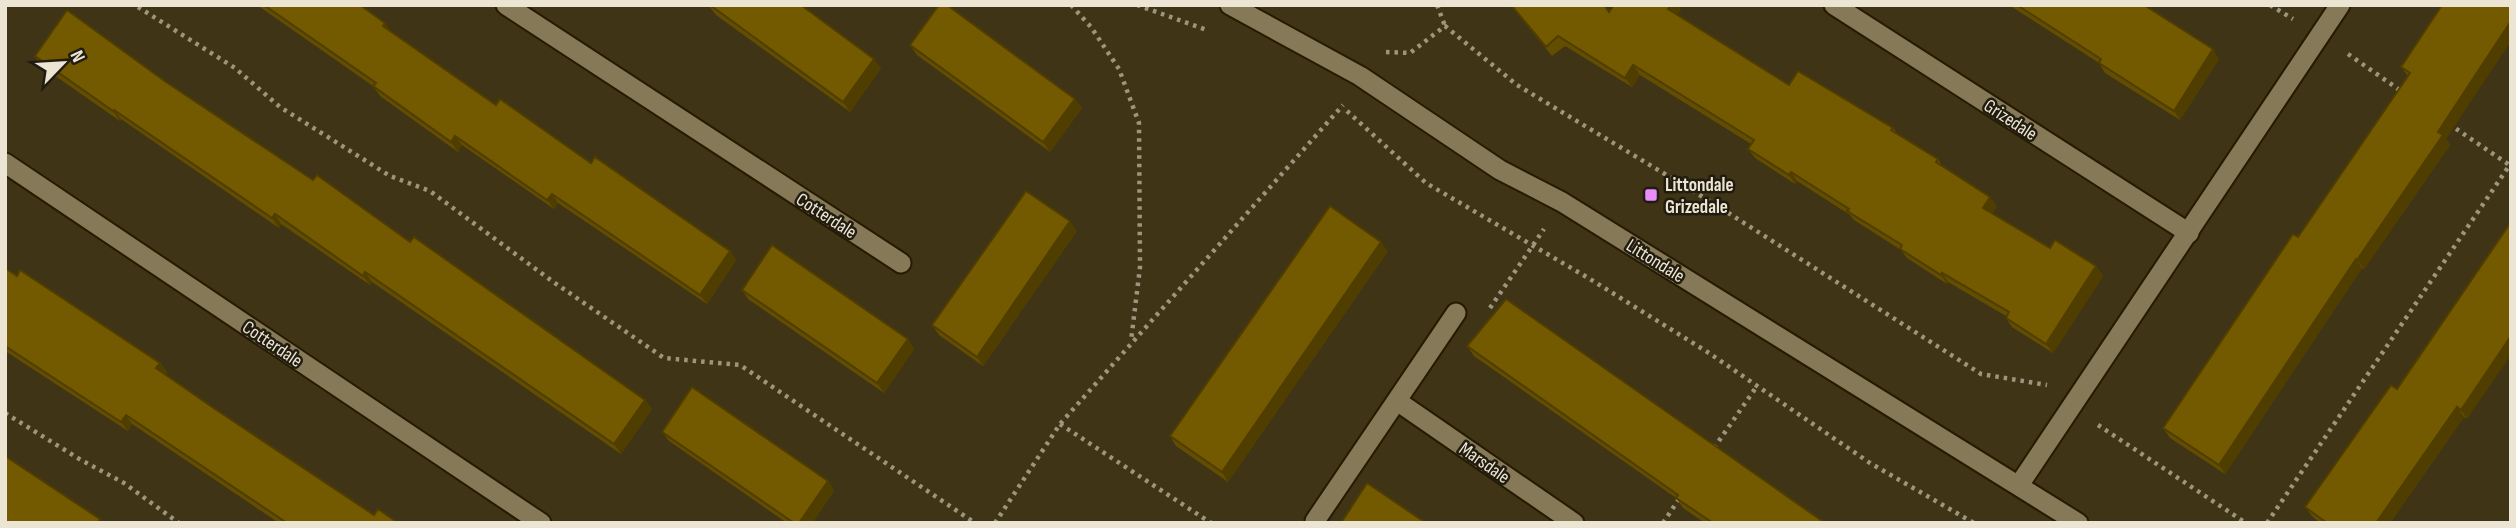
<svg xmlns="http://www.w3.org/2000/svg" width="2516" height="528" font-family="'Sofia Sans Condensed',sans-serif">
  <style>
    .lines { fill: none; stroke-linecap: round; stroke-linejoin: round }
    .minor-casing { stroke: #261b00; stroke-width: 23 }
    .path { stroke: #9e957e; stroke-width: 4.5; stroke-dasharray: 3.5 5; stroke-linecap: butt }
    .minor { stroke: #857958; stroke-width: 19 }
    .wall { fill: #634d00 }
    .shaded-wall { fill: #503e00 }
    .building { fill: #735900; stroke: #503e00; stroke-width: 2 }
    .poi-dot { fill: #ea8dfc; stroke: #211c0f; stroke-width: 2.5 }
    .labels { text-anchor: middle; stroke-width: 5; stroke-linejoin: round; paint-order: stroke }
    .street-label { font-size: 19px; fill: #ece5d4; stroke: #211c0f }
    .poi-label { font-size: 19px; font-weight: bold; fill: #ece5d4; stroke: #211c0f; text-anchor: start }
  </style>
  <rect width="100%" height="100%" fill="#3f3415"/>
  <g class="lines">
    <defs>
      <g id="minor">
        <path d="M506,5L901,263"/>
        <path d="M1230,5L1360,76L1500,170L1562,202L2078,523"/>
        <path d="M1834,5L2189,233"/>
        <path d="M5,163L541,523"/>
        <path d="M1397,401L1574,523"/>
        <path d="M2019,485L2340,5"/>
        <path d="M1315,521L1456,313"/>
      </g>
    </defs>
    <use href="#minor" class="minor-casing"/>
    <g class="path">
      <path d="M1071,5L1091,27L1119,69L1139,123L1140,267L1131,341"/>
      <path d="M1137,5L1207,30"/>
      <path d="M1437,5L1445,26"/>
      <path d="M2270,5L2293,19"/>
      <path d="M138,7L235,68L280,107L390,176L430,191L552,281L664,358L740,365L975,523"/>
      <path d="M1386,52L1410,53L1445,26L1517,85L1708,200L1981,374L2047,385"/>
      <path d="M2348,54L2401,91"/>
      <path d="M1347,111L1426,183L1590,279L1709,353L1870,463L1974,523"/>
      <path d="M2449,124L2511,166"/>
      <path d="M1490,308L1544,229"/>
      <path d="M5,413L81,460L124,483L179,523"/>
      <path d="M1060,424L1211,523"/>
      <path d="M2098,425L2246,523"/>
      <path d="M1714,448L1757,386"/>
      <path d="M995,523L1060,424L1343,105"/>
      <path d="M1663,523L1679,499"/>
      <path d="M2267,523L2511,163"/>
    </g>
    <use href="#minor" class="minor"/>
  </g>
  <g class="wall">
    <path d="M257,5H360L392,32L496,105L591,163L730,251L736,260L707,304L558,203L554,209L462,145L458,152L380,96L373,86Z"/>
    <path d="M1510,5H1604L1609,12L1681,10L1677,15L1789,85L1893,128L1897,133L1938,159L1943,167L1997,206L1992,214L2050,248L2096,266L2103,276L2053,353L2012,327L2006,318V316L1948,282L1947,284L1907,258L1901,250L1854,220L1850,215L1797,181L1795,184L1755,158L1748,149L1751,144L1640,75L1632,87L1565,46L1552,56Z"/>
    <path d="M2009,5H2144L2219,59L2180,120L2105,73L2099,63Z"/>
    <path d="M2442,5L2446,139L2450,145L2364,269L2362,268L2225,474L2170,438L2163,428L2298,237L2408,76L2401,67Z"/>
    <path d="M709,6L881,68L850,112L716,15Z"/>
    <path d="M910,45L1082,108L1050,152L917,55Z"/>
    <path d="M35,56L166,82L313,180L410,242L645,400L652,409L621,454L372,282L370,285L281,224L279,228L121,119L120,121L41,66Z"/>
    <path d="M2511,222L2467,419L2464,417L2390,523H2320L2312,516L2305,507L2397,389Z"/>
    <path d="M1077,231L983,366L939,335L932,325Z"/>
    <path d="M1388,251L1228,482L1176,446L1170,436Z"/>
    <path d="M5,268L160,363L167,372L165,375L374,515L398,523H279L132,424L128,431L5,351Z"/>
    <path d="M742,290L908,339L914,349L884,393L748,299Z"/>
    <path d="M1467,346L1825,523H1705L1683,508L1676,498L1474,356Z"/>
    <path d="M662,432L828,481L834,491L812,523H787L669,441Z"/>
  </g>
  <g class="shaded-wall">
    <path d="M1671,5H1678L1681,10L1675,19L1668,9Z"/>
    <path d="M2511,21V41L2446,139L2450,145L2364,269L2357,260L2438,132Z"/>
    <path d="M385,23L392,32L383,26Z"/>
    <path d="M2213,49L2219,59L2180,120L2174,111Z"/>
    <path d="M874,59L881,68L850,112L843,102Z"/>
    <path d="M1633,65L1640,75L1632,87L1625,78Z"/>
    <path d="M1075,99L1082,108L1050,152L1043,142Z"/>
    <path d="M114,110L121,119L120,121L113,111Z"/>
    <path d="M455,136L462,145L458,152L451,142Z"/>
    <path d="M1791,172L1797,181L1795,184L1789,175Z"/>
    <path d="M552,194L558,203L554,209L547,200Z"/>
    <path d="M1990,197L1997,206L1989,218L1983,208Z"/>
    <path d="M275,214L281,224L279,228L272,218Z"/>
    <path d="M1070,221L1077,231L983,366L977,357Z"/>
    <path d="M1381,242L1388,251L1228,482L1222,472Z"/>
    <path d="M730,251L736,260L707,304L700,295Z"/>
    <path d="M2356,259L2362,268L2225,474L2219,465Z"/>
    <path d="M2096,266L2103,276L2053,353L2046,344Z"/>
    <path d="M365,272L372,282L370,285L363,276Z"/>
    <path d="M1942,273L1948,282L1947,284L1941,275Z"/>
    <path d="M2511,336V355L2467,419L2461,410Z"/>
    <path d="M908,339L914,349L884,393L877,383Z"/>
    <path d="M160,363L167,372L163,378L156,368Z"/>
    <path d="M645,400L652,409L621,454L614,444Z"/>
    <path d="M2457,407L2464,417L2390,523H2376Z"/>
    <path d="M126,415L132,424L128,431L121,422Z"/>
    <path d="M828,481L834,491L812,523H799Z"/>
  </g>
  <g class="building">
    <path d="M264,5H360L385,23L383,26L496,105L500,99L591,163L595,157L730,251L700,295L552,194L547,200L455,136L451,142L373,86L376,83Z"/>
    <path d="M710,5H801L874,59L843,102Z"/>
    <path d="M939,5H947L1075,99L1043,142L910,45Z"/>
    <path d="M1511,5H1604L1609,12L1614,5H1671L1668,9L1789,85L1798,71L1893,128L1891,130L1938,159L1936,162L1990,197L1983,208L2050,248L2055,240L2096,266L2046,344L2006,318L2009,312L1942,273L1941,275L1900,249L1902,245L1847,211L1849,209L1791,172L1789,175L1748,149L1754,140L1633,65L1625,78L1558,36L1546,47Z"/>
    <path d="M2017,5H2144L2213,49L2174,111L2099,63L2101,59Z"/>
    <path d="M2442,5H2511V21L2438,132L2443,135L2357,260L2356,259L2219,465L2163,428L2293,234L2298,237L2410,73L2401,67Z"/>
    <path d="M67,10L166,82L313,180L317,175L410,242L414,237L645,400L614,444L365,272L363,276L275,214L272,218L114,110L113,111L35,56Z"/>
    <path d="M1026,191L1070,221L977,357L932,325Z"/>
    <path d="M1330,206L1381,242L1222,472L1170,436Z"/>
    <path d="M2511,222V336L2461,410L2457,407L2376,523H2327L2305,507L2391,385L2397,389Z"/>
    <path d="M772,245L908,339L877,383L742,290Z"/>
    <path d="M5,268L17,276L20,270L160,363L156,368L215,409L374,515L378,509L398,523H287L126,415L121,422L5,346Z"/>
    <path d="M1506,299L1825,523H1713L1676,498L1678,495L1467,346Z"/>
    <path d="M692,387L828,481L799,523H794L662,432Z"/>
    <path d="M5,456L100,519L98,522L99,523H5Z"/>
    <path d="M1367,483L1426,523H1341Z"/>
  </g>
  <rect class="poi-dot" x="1644" y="188" width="14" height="14" rx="3.5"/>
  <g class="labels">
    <g class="street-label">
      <text transform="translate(2011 119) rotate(33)" y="7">Grizedale</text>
      <text transform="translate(827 215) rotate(33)" y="7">Cotterdale</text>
      <text transform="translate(1656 260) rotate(32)" y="7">Littondale</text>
      <text transform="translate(273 343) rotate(34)" y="7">Cotterdale</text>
      <text transform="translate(1485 462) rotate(35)" y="7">Marsdale</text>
    </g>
    <g class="poi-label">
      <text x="1665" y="191">Littondale<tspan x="1665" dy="22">Grizedale</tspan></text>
    </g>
  </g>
  <rect width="2516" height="528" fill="none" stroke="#ece5d4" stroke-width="14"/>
  <g transform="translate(63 63) rotate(65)" stroke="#211c0f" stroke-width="5" paint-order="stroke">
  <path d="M0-5L12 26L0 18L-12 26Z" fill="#ece5d4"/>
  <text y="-10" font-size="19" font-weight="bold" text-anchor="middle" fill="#ece5d4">N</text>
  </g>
</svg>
